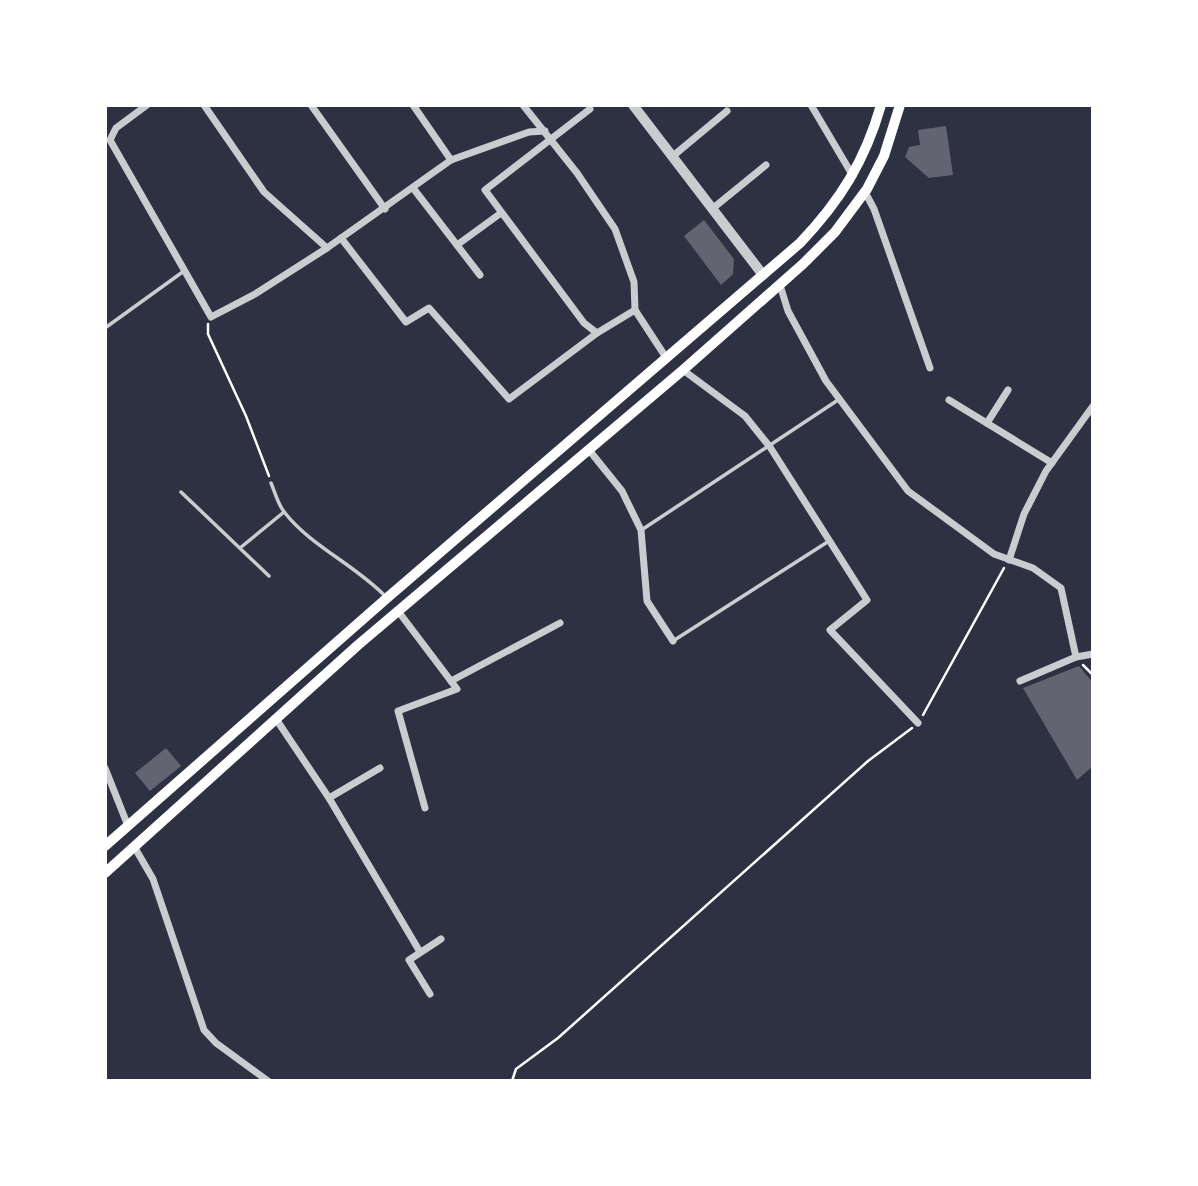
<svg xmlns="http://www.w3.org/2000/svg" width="1198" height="1186" font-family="'Alegreya Sans',sans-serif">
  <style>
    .building { fill: #626471 }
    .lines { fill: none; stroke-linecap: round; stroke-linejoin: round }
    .path { stroke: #fff; stroke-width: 2.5 }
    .service { stroke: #caccd0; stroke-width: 3.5 }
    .minor { stroke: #caccd0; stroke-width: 7 }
    .tertiary { stroke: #caccd0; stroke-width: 10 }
    .secondary { stroke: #fff; stroke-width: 10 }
  </style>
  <rect width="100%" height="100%" fill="#2d3142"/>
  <g class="building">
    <path d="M946,126L953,175L929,178L905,157L909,147L920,145L918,130Z"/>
    <path d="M704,220L734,259L733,274L721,285L684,236Z"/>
    <path d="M1079,666L1093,683V766L1077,780L1023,688Z"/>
    <path d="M166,748L181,766L150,791L135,773Z"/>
  </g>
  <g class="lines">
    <g class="path">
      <path d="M208,324V334L246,416L269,476"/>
      <path d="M1083,665L1093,675"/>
      <path d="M923,715L1004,568"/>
      <path d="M512,1081L516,1069L558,1038L868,761L912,728"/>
    </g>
    <g class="service">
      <path d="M105,328L184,271"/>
      <path d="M271,483C275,492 278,505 285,513C311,546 355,565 385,596"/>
      <path d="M181,492L269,576"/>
      <path d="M643,529L838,400"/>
      <path d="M240,548L284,512"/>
      <path d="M673,641L829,541"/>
    </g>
    <g class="minor">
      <path d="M147,105L116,128L110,140L211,317L255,294L327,248L451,160L529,132L545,131"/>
      <path d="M204,105L264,192L327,248"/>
      <path d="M311,105L385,209"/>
      <path d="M413,105L451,160"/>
      <path d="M523,105L577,173L615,229L634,282L635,310L667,359"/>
      <path d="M811,105L853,176"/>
      <path d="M590,109L485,190L584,323L597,333L635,310"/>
      <path d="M673,156L727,111"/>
      <path d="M413,188L480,275"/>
      <path d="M865,192L874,209L930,368"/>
      <path d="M712,209L766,165"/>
      <path d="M341,238L406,322L429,308L509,399L597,333"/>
      <path d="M457,245L501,213"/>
      <path d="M780,285L788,311L826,381L908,491L994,554L1033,568L1061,588L1076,657"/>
      <path d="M683,370L745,416L770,447L867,600L830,630L918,723"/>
      <path d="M949,400L1052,463"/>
      <path d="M987,423L1008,390"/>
      <path d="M589,450L622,491L641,530L647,601L673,641"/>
      <path d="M1009,560L1024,514L1046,471L1093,406"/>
      <path d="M398,611L457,689L398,711L425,808"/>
      <path d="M451,681L560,623"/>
      <path d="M1020,681L1076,657L1093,654"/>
      <path d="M276,719L329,798L420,952"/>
      <path d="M105,768L128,826"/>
      <path d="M329,798L380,768"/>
      <path d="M135,848L153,879L204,1030L216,1043L268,1081"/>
      <path d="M430,994L409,960L441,939"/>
    </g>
    <path class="tertiary" d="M633,105L763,275"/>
    <g class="secondary">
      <path d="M105,846L387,598L800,243C840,201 865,161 881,105"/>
      <path d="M105,873L358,645L683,370L803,264L835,232L867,189L884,156L900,105"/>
    </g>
  </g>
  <rect width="1198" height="1186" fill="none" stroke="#ffffff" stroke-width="214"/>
</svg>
